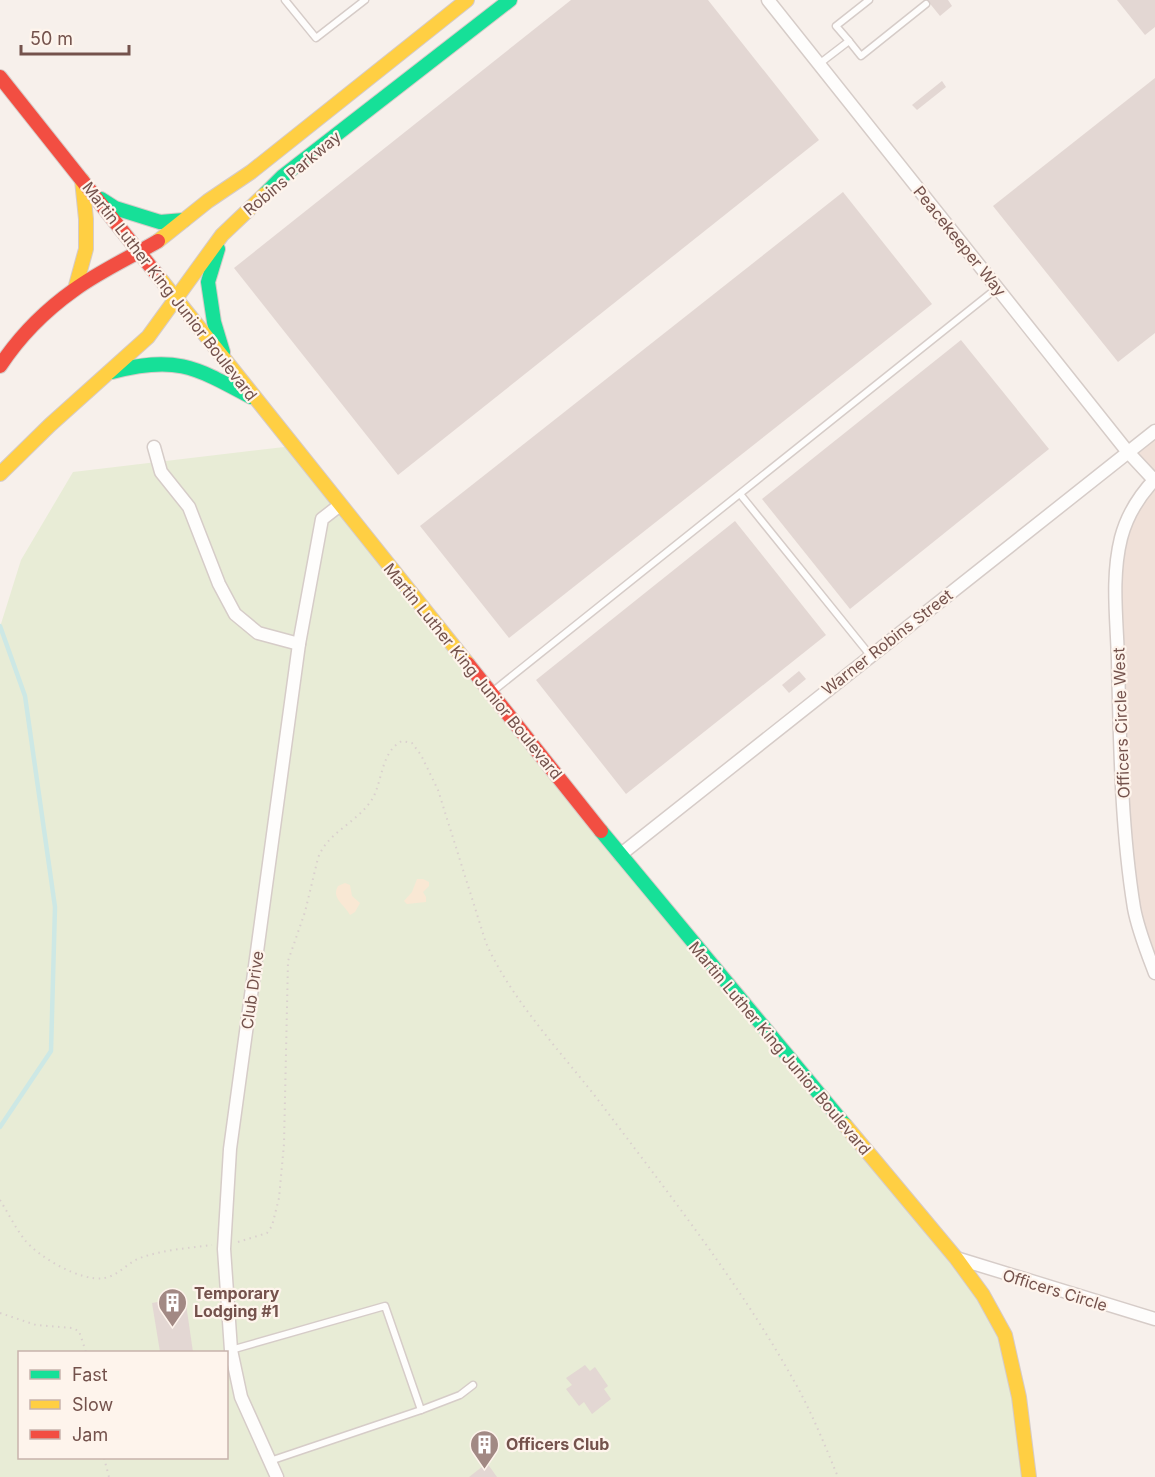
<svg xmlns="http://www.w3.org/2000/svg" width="1155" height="1477" font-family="Inter,sans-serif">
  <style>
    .residential { fill: #f0e1d9 }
    .green { fill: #e8ecd6; fill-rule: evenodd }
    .sand { fill: #f9e8d4 }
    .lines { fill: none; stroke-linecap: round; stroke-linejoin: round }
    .stream { stroke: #cde8e5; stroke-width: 4.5 }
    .building { fill: #e3d7d3 }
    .lane-casing { stroke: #d6ccc8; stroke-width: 9 }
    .street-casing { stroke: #d6ccc8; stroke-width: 15 }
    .fast-casing { stroke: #d6cbc8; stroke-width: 16 }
    .slow-casing { stroke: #d6cbc8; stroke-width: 16 }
    .jam-casing { stroke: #d6cbc8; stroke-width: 16 }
    .path { stroke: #dad0ce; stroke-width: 2; stroke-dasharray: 1.5 4.5; stroke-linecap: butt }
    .lane { stroke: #fefdfc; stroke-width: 6 }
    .street { stroke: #fefdfc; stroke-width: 12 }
    .fast { stroke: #16e098; stroke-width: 14 }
    .slow { stroke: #ffcf43; stroke-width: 14 }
    .jam { stroke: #f24e42; stroke-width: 14 }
    .labels { text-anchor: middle; stroke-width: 4.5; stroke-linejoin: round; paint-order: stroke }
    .street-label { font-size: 16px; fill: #74524c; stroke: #fef4ec }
    .poi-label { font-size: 16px; font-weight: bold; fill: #74524c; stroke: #fef4ec; text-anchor: start }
  </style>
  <rect width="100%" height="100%" fill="#f7f0eb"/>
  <path class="residential" d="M1155,429V973L1134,909L1119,707L1121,538L1154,480L1127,451Z"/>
  <path class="green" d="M293,446L998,1323L1036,1477H0V627L21,560L73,472ZM20,1352H226V1458H20Z"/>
  <g class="sand">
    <path d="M417,879H423L429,882V886L423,892L426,897V902L407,904L404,901L412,892Z"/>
    <path d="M345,883L350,885L352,896L360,903L355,912L350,915C344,904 331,898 338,886Z"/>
  </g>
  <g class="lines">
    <path class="stream" d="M0,626L25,696L55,907L51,1051L0,1127"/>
  </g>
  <g class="building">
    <path d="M571,0H708L819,140L398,475L234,268Z"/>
    <path d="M927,0H948L952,6L940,16Z"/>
    <path d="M1117,0H1155V27L1145,35Z"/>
    <path d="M1155,78V333L1118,362L993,206Z"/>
    <path d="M942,81L946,87L917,110L912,105Z"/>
    <path d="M843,192L932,304L509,638L420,526Z"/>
    <path d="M961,340L1049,449L850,609L762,499Z"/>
    <path d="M735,521L826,635L626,794L536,680Z"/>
    <path d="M799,671L806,679L789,693L782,685Z"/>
    <path d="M185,1297L193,1352H160L152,1303Z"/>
    <path d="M585,1365L590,1371L595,1367L608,1386L604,1389L611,1399L592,1414L584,1402L579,1406L566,1389L572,1385L566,1378Z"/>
    <path d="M487,1463L497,1477H469Z"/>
  </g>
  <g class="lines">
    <defs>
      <g id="lane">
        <path d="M285,0L316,38L365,0"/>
        <path d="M849,41L861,56L926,4"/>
        <path d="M819,64L849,41L836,26L869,0"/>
        <path d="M740,494L870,655"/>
        <path d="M492,692L997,288"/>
        <path d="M231,1350L385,1306L421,1410"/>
        <path d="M270,1461L421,1410L460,1395L473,1385"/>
      </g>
      <g id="street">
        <path d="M768,0L1127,451L1154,480"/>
        <path d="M154,447L161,472L189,507L219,584L235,614L258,633L299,644"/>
        <path d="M1155,479C1139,496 1127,515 1121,538C1111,578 1117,620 1118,661C1120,742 1121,828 1134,908C1138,930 1147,952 1155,973"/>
        <path d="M620,855L1155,431"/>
        <path d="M956,1258L1155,1319"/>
        <path d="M277,1477L241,1397L231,1350L224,1249L230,1149L299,644L322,519L340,505"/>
      </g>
      <g id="fast">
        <path d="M265,194L283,176L510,0"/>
        <path d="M101,199L115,208L160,222L184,220"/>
        <path d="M218,249L208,282L214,322L223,352"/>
        <path d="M112,372C176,355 195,367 251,397"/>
        <path d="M601,831L845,1125"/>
      </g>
      <g id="slow">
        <path d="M158,241L208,201L251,172L467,0"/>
        <path d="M158,276L468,664"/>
        <path d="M75,289L86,249V219L82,180"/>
        <path d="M0,474L50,425L148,337L222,235L265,194"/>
        <path d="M845,1125L956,1258L983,1295L1005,1335L1019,1397L1029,1477"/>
      </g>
      <g id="jam">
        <path d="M0,77L158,276"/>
        <path d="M0,366C19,337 46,310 74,290C100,271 131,257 158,241"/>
        <path d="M468,664L601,831"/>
      </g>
    </defs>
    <use href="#lane" class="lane-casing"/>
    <use href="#street" class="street-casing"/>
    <use href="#fast" class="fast-casing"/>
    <use href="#slow" class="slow-casing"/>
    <use href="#jam" class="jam-casing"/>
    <g class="path">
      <path d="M0,1200C8,1213 15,1227 24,1239C38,1257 81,1282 104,1278C118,1276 127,1263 140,1258C162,1250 188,1248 212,1245"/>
      <path d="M238,1242L267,1233L272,1226L279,1198L284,1144L288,961L305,912L318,858C327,833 356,823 371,801C383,783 380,752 402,741L412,743L421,755L438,790L486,943C512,1001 563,1054 602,1105C671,1197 744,1289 799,1390C814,1418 826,1448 838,1477"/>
      <path d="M0,1313L36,1325L72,1328L79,1331L86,1352"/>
      <path d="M104,1458L109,1477"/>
    </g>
    <use href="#lane" class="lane"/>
    <use href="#street" class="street"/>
    <use href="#fast" class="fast"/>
    <use href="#slow" class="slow"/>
    <use href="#jam" class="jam"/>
  </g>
  <defs>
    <symbol id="building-pin" viewBox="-11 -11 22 30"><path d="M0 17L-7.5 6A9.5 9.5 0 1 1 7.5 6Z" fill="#a28984" stroke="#fef4ec"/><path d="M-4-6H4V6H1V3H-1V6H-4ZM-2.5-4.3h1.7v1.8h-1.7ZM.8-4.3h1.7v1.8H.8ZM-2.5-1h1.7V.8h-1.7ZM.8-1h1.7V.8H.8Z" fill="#fff"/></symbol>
  </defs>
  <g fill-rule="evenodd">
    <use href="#building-pin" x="156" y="1286" width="33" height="45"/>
    <use href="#building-pin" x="468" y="1428" width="33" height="45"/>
  </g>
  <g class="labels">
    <g class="street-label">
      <text transform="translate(292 173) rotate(-40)" y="6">Robins Parkway</text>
      <text transform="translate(960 241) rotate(51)" y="6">Peacekeeper Way</text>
      <text transform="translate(170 291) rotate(52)" y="6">Martin Luther King Junior Boulevard</text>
      <text transform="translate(887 642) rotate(-38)" y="6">Warner Robins Street</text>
      <text transform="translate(473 671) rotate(51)" y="6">Martin Luther King Junior Boulevard</text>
      <text transform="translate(1121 723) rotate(-92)" y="6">Officers Circle West</text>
      <text transform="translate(252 990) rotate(-82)" y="6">Club Drive</text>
      <text transform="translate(780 1048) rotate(50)" y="6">Martin Luther King Junior Boulevard</text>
      <text transform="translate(1055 1290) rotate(17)" y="6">Officers Circle</text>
    </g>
    <g class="poi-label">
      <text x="194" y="1299">Temporary<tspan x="194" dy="18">Lodging #1</tspan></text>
      <text x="506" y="1450">Officers Club</text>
    </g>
  </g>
  <rect x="18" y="1351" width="210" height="108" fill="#fef4ec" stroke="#c7b3ac" stroke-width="1.5"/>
  <rect x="30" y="1370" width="30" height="9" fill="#16e098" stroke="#c7b3ac" stroke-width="1.5"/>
  <text x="72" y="1381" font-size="18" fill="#74524c">Fast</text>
  <rect x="30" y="1400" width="30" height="9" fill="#ffcf43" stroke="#c7b3ac" stroke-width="1.5"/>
  <text x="72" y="1411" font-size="18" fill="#74524c">Slow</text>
  <rect x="30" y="1430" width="30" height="9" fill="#f24e42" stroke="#c7b3ac" stroke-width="1.5"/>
  <text x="72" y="1441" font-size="18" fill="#74524c">Jam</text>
  <path d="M21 45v9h108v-9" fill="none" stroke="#74524c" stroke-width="3"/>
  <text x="30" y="45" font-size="18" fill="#74524c" stroke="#fef4ec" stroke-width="4.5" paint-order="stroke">50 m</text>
</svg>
